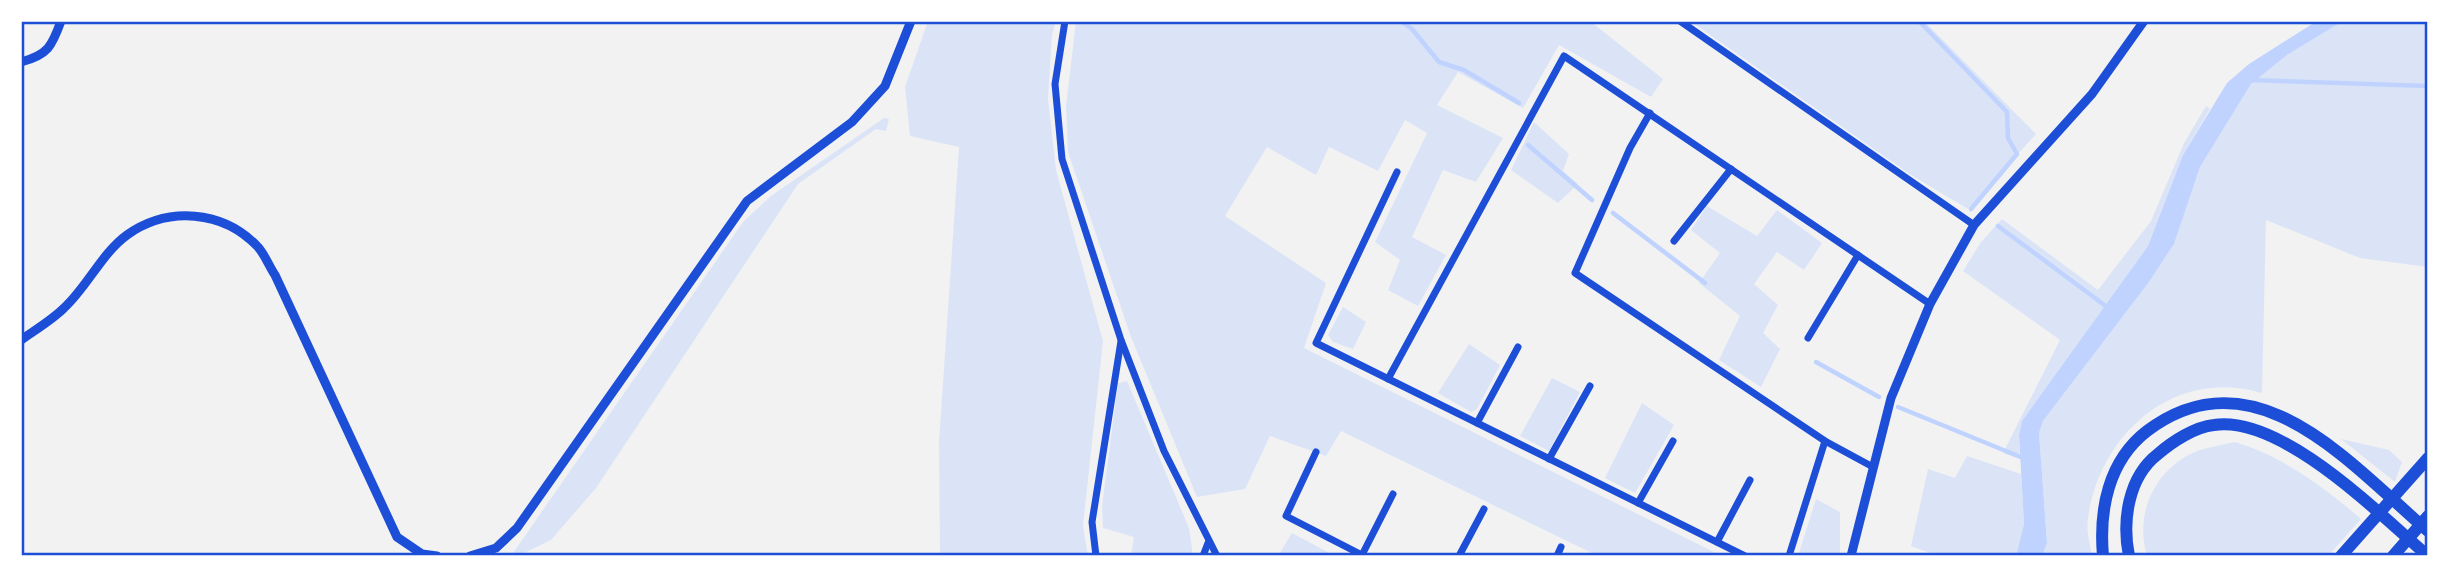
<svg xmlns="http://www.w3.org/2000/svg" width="2449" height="577" font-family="Spectral,serif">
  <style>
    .green { fill: #dbe4f7 }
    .water { fill: #bfd3fe }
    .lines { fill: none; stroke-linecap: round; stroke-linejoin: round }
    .stream { stroke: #bfd3fe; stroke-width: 4.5 }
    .minor { stroke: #1d4ed8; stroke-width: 7 }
    .tertiary { stroke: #1d4ed8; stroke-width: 9 }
    .trunk { stroke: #1d4ed8; stroke-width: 12 }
    .neatline { fill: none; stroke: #1d4ed8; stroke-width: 2.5 }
  </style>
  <rect width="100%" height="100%" fill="#f2f2f2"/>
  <g class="green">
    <path d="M928,21H1056L1052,35L1048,99L1056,170L1103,341L1083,526L1088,556H940L939,442L959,147L910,136L905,87Z"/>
    <path d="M1076,21H1590L1663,79L1651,97L1559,45L1523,108L1458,72L1437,105L1503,138L1476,182L1443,170L1412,237L1446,255L1418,306L1388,290L1400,260L1375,242L1427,133L1405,120L1378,171L1329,147L1316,175L1267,147L1225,216L1326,283L1304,348L1722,556H1598L1341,431L1326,456L1270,436L1245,489L1197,497L1131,337L1068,152L1066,106Z"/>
    <path d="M1690,21H1924L2036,134L1968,209L1911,175Z"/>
    <path d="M2343,21H2428V267L2360,258L2266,220L2262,393C2175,367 2100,433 2088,518C2086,530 2090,544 2092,556H2042L2047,543L2039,433L2043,421L2149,282L2174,244L2200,167L2251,84L2287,55Z"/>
    <path d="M2206,106L2210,109L2183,155L2148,246L2022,421L2019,435L2020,459L2003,453L2060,340L1963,271L1981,242L2002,219L2098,290L2151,221L2184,143Z"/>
    <path d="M884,118L889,119L886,131L876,129L798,184L596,488L551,540L518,556H511L743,222L771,196Z"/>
    <path d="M1534,122L1569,154L1563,171L1578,184L1558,203L1511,170Z"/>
    <path d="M1707,206L1757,236L1777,210L1822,243L1804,270L1777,252L1754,284L1778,305L1763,333L1780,349L1761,387L1719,360L1740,316L1699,283L1720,253L1691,230Z"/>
    <path d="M1343,307L1366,322L1353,349L1333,342L1328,335Z"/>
    <path d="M1469,344L1500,365L1477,409L1471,412L1438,393Z"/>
    <path d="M1552,378L1580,392L1549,451L1520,436Z"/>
    <path d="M1127,381L1189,528L1193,556H1131L1134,537L1103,528L1102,506L1118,383Z"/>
    <path d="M1642,403L1674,425L1635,493L1605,478Z"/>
    <path d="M2341,439L2389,450L2402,462L2395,482Z"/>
    <path d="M2235,442C2282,456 2324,487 2361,519L2328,556H2147C2134,514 2155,468 2197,451C2209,447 2222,445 2235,442Z"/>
    <path d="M1967,456L2021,474L2024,524L2016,556H1938L1911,546L1928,469L1955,478Z"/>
    <path d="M1816,499L1840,512V556H1798Z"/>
    <path d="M1292,533L1335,556H1278Z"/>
  </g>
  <path class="water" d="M2317,21H2343L2287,55L2251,84L2200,167L2174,244L2149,282L2043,421L2039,433L2047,543L2042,556H2016L2024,524L2019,435L2022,421L2148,246L2183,155L2227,83L2249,64Z"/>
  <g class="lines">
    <g class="stream">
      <path d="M1401,21L1412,29L1439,62L1464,70L1519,103"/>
      <path d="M1919,21L2007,112L2008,138L2017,154L1971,209"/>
      <path d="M2251,80L2428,86"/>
      <path d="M1528,145L1592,200"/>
      <path d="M1613,213L1705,283"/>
      <path d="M1998,226L2107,307"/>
      <path d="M1816,362L1879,397"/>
      <path d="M1898,407L2023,458"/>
    </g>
    <g class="minor">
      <path d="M1065,21L1055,84L1062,159L1121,340L1164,451L1217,556"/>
      <path d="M1680,21L1974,225"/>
      <path d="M1650,113L1630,148L1575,273L1825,441L1873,467"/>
      <path d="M1397,172L1316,343L1745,556"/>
      <path d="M1674,241L1731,169"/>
      <path d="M1808,338L1858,255"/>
      <path d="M1388,379L1564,56L1930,304"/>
      <path d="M1477,423L1518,347"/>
      <path d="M1316,452L1286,516L1364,556"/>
      <path d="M1549,459L1590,386"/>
      <path d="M1638,503L1673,441"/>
      <path d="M1717,542L1750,480"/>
      <path d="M1362,555L1393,494"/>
      <path d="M1096,556L1092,522L1121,341"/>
      <path d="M1203,556L1208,543"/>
      <path d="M1459,556L1484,509"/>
      <path d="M1557,556L1561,547"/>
      <path d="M1789,556L1825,441"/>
    </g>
    <g class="tertiary">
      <path d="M21,62C48,55 52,46 61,21"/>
      <path d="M21,340C35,330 52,320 64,308C87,287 102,253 127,235C168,206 223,210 258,247C265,255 269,266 275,275L397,537L422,554L437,556"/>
      <path d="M470,556L496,548L517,528L747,201L852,122L885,86L911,21"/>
      <path d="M1851,556L1891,398L1930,304L1974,225L2092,94L2144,21"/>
    </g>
    <g class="trunk">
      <path d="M2103,556C2099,510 2108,461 2147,431C2255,350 2350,464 2428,531"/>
      <path d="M2129,556C2122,521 2128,477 2158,454C2173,441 2195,427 2214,425C2282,415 2379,514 2428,556"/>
      <path d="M2341,556L2428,458"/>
      <path d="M2393,556L2428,516"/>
    </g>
  </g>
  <rect width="2449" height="577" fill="none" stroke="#ffffff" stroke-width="46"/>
  <rect x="23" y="23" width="2403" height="531" class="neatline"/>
</svg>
